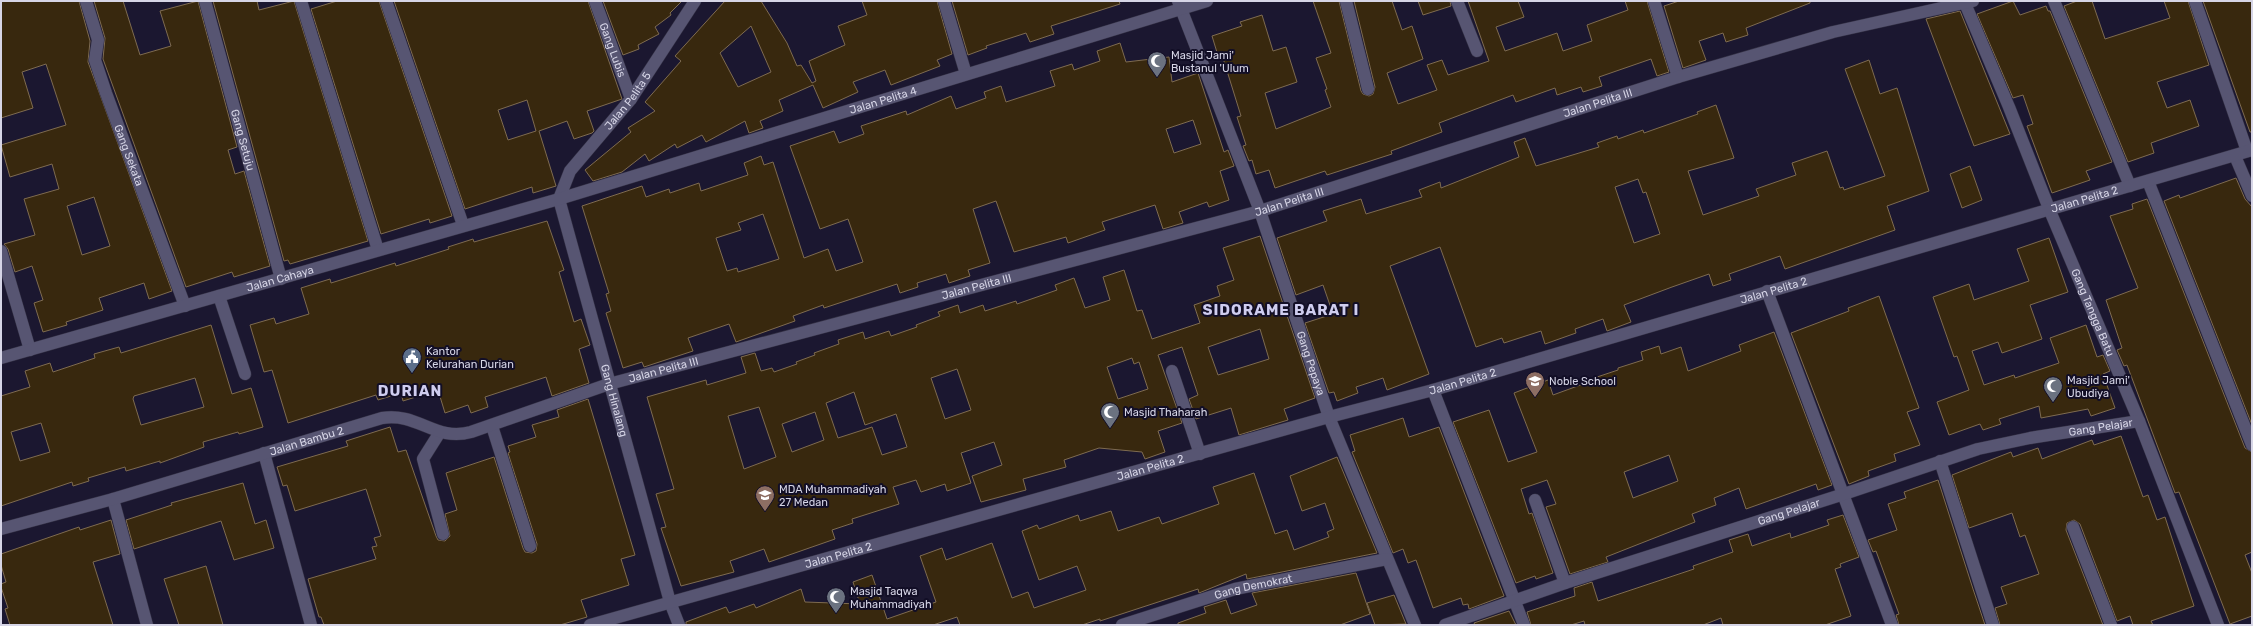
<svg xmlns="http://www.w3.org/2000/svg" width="2253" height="626" font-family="Rubik,sans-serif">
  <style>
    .building { fill: #38280e; stroke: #7e6b50; fill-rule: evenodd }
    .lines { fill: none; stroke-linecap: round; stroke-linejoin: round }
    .minor-casing { stroke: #343145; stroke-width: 13 }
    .minor { stroke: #575572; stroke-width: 12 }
    .labels { text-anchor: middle; stroke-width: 4; stroke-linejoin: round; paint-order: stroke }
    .street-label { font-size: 11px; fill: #d6d5e6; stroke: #120e26 }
    .poi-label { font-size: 11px; fill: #d6d5e6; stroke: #120e26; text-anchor: start }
    .district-label { font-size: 15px; font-weight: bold; letter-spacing: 1px; fill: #cfcdef; stroke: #120e26 }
  </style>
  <rect width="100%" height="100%" fill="#1b1730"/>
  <g class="building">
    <path d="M1,1H79L90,41L88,62L172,291L149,299L144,283L99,298L103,310L66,322L67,325L43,332L34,303L43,300L32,266L15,272L8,249L4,244L35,235L24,199L59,189L52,164L10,177L1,145L66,125L46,64L22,72L33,108L1,118ZM94,197L110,246L82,255L67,206Z"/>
    <path d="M94,1H123L140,55L171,46L160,11L198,1L237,147L228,150L235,174L244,171L270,266L234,277L232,272L186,287L103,59L105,38Z"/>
    <path d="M213,1H257L259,10L294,1L368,241L290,264L288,260L284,261Z"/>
    <path d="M337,1H379L452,216L430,223L429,219L381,234L311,9Z"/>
    <path d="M394,1H588L622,99L587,111L594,131L592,133L574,139L567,121L539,131L556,186L533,193L532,187L465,209ZM527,100L536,131L508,140L498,110Z"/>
    <path d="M603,1H682L670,13L671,15L655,27L659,34L638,45L639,49L623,55Z"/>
    <path d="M725,1H761L787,43L797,66L801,65L812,83L816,81L809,61L845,45L838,26L867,15L862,1H937L952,54L937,60L940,66L891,85L885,70L853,82L858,92L823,108L813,85L779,100L783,111L760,121L763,128L749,133L745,121L706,142L702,135L677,148L675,144L649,161L645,154L622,172L593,181L585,170L631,132L628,128L655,111L645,102L681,61L675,56ZM751,26L771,72L738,87L720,53Z"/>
    <path d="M952,1H1119L1120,4L1051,26L1054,34L1030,42L1026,33L986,46L987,48L968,55Z"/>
    <path d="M1313,1H1339L1361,91L1363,94L1369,96L1373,94L1375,87L1354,1H1392L1402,30L1412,26L1423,59L1387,73L1398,104L1437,90L1427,65L1442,60L1448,75L1489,61L1468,1H1518L1524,17L1496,27L1505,51L1557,33L1563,51L1592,41L1587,25L1628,10L1625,1H1647L1669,72L1657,76L1651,59L1599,77L1602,86L1583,92L1581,87L1557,95L1555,88L1516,102L1513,95L1439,123L1442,132L1391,151L1392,154L1327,175L1325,171L1275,188L1269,170L1256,174L1252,160L1249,161L1243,146L1246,145L1237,117L1241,116L1223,58L1219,59L1212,36L1242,26L1240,22L1262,15L1273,51L1286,47L1297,82L1265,93L1276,129L1331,107L1325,90L1327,89L1316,58L1331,53Z"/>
    <path d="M1418,1H1450L1451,6L1423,15Z"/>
    <path d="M1679,1H1810V3L1746,28L1748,35L1726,42L1723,33L1699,41L1706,60L1683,68L1664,6Z"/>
    <path d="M2013,1L2020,15L2046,6L2048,11H2050L2112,162L2086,171L2090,180L2052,193L2027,126L2033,124L2023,95L2013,98L1977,14Z"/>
    <path d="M2077,1H2092L2105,39L2170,18L2164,1H2188L2209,65L2157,82L2167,108L2190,100L2199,126L2151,143L2154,153L2128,162L2064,6Z"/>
    <path d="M2203,1H2252V132H2250Z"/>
    <path d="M1960,11L2010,134L1974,146L1926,19Z"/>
    <path d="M1120,43L1126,62L1169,57L1172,82L1198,73L1224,152L1228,150L1234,166L1220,171L1229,200L1209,207L1207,202L1179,212L1183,223L1163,229L1155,205L1102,222L1105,230L1068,243L1066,237L1014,252L996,201L973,209L990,263L968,270L970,276L949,283L946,274L917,283L918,287L900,293L897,284L824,308L823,305L793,316L795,321L736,342L729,324L688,338L693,351L644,367L642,362L623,368L606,313L611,311L606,294L609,293L582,206L642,186L646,197L669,189L670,193L699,183L701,191L748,175L744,163L761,156L764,165L773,162L804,258L828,249L836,271L863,262L848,219L820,229L790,146L834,131L839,143L864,134L861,126L906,111L907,115L951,96L956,109L986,98L984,92L1001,86L1006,102L1055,86L1050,71L1072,64L1074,70L1100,61L1097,51ZM1193,120L1201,144L1174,153L1166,129ZM763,214L779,259L738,272L737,268L727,271L716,238L741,230L738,223Z"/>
    <path d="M1869,60L1880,94L1897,88L1929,191L1887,206L1895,230L1785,269L1780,256L1729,274L1731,280L1713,286L1709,274L1672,287L1624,305L1631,322L1607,331L1603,319L1575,329L1576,333L1545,344L1541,331L1504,343L1502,338L1476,347L1440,247L1390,266L1429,374L1387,390L1383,378L1356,387L1358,393L1337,401L1334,392L1329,393L1305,323L1333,314L1323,285L1296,295L1277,238L1327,221L1323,211L1361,199L1366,214L1422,197L1419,190L1440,182L1441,188L1519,157L1514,142L1525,138L1536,166L1599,147L1597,143L1617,136L1618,139L1643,130L1644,133L1698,114L1697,112L1716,105L1734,158L1688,171L1703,215L1759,196L1756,189L1796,175L1792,163L1827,151L1840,188L1843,187L1844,190L1885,176L1845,69ZM1638,179L1643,193L1646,192L1660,234L1634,243L1615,187Z"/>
    <path d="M1970,166L1982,200L1962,208L1950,174Z"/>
    <path d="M2236,178L2245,199L2252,207V425L2164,201L2179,195L2180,198Z"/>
    <path d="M2147,199L2245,448L2252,452V552L2245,555L2252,573V616L2230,624L2179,492L2175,493L2127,365L2124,366L2117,350L2122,348L2106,300L2138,288L2110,216L2133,209L2132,204Z"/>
    <path d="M547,221L564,270L559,272L574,322L581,319L590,345L579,349L589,383L552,396L546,377L485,397L488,407L471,413L468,405L445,413L438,390L403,401L401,393L378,400L376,395L288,423L272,370L264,372L250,325L274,318L276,324L309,314L301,288L330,279L331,283L395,263L396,266L449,249L448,247L473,239L474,242Z"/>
    <path d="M1260,236L1315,398L1284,409L1288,420L1239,435L1231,408L1196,419L1189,399L1198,395L1182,347L1158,355L1182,423L1158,431L1165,452L1145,459L1142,452L1099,448L1064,460L1066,467L1023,479L1026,490L981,502L972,476L1002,465L994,442L961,453L971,483L947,491L945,484L921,492L916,480L893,487L899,504L852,519L853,523L832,530L835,539L769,562L764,549L730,561L734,572L681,586L661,528L666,527L656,494L674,489L647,397L706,380L707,385L746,373L741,357L755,353L761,371L772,368L774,372L797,364L796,362L815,355L814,353L839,344L838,340L863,332L865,339L889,331L891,336L917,327L916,325L940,316L938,312L958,305L960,313L983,305L985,311L1016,301L1017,304L1057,290L1055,285L1074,278L1085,308L1110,300L1103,277L1124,270L1137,311L1142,310L1152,339L1200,323L1194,305L1220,296L1217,286L1234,280L1223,248ZM1260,329L1269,359L1218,375L1208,347ZM1132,358L1134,364L1139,362L1148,389L1118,399L1107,367ZM957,369L971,410L945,419L931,378ZM854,392L865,425L896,414L907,447L882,455L872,427L838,438L826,403ZM759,407L776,457L744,469L728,416ZM815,412L824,440L792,452L782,424Z"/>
    <path d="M2049,238L2068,292L2030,305L2042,339L2002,353L1998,342L1972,351L1984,385L2014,375L2015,378L2059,363L2050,338L2086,325L2097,357L2103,355L2110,371L2103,374L2115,408L2091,416L2088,409L2041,418L2039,406L1999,419L2001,424L1983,430L1980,424L1949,435L1937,402L1969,390L1957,356L1954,357L1933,297L1969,284L1974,300L2029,281L2017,249Z"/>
    <path d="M1879,296L1919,408L1907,412L1920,445L1894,454L1896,461L1868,471L1869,476L1849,484L1791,333L1849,311L1848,308Z"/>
    <path d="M211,325L232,394L251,388L263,427L239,434L238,432L203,442L204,447L160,463V461L126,471L125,467L88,478L89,481L73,486L72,482L1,506V396L30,387L25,371L50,363L53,372L95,358L94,354L119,347L121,353ZM195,378L204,407L141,425L133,399L134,396ZM41,423L50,452L20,461L11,432Z"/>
    <path d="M1774,332L1832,485L1818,490L1816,484L1746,509L1739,488L1714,498L1716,505L1692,514L1695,522L1606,557L1608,562L1570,574L1546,507L1556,504L1547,480L1521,489L1529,514L1532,513L1553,573L1536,579L1535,576L1516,583L1453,422L1489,410L1508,462L1537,452L1514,393L1548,380L1553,395L1594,380V378L1618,370V368L1643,360L1641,352L1659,346L1661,354L1681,347L1688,371L1741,351L1739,345ZM1669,455L1678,481L1633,498L1624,472Z"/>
    <path d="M588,399L635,555L621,559L629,585L581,600L587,617L560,625H324L321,617H319L308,579L376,559L372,547L377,546L374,538L381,536L366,489L295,511L287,485L283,486L277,467L348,446L346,441L390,427L398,452L406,450L436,536L438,540L445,541L450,536L445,514L457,510L446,473L494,457L523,548L525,552L532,553L536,551L537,544L508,453L510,452L508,446L536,437L532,425L559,417L557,410Z"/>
    <path d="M1403,418L1409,437L1439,427L1504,596L1469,609L1468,604L1463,605L1461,598L1433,608L1416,560L1408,563L1403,549L1393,553L1352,452L1355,451L1350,435Z"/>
    <path d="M2121,436L2143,497L2148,495L2157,520L2165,517L2194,606L2151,621L2153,625H2133L2130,616L2117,621L2080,524L2074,520L2067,523L2066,530L2103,625H2000L1995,608L2007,604L2001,587L2039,574L2025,535L2020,537L2012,513L1969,528L1952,475L2011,452L2013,457L2038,448L2042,459L2092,440L2094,445Z"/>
    <path d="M1337,457L1377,553L1247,579L1246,574L1199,593L1198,589L1100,621V619L1082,625H960L957,617L933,625H686V622L726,607L729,613L754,604L756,608L801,589L805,602L860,604L853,582L872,575L887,619L936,602L920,556L942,548L946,560L992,543L1012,598L1028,592L1034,608L1086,590L1077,566L1039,580L1022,531L1037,525L1039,529L1078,515L1080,521L1111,511L1118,531L1159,517L1162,524L1219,504L1213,487L1254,473L1275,534L1287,530L1294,550L1329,537L1327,532L1334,529L1325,503L1302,511L1290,476Z"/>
    <path d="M1938,480L1973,589L1985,625H1899L1896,615L1899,614L1876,551L1873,552L1868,540L1897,530L1888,504L1906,498L1904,492Z"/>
    <path d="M243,483L255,524L266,520L274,548L234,560L221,521L134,549L126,520L172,505L171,503Z"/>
    <path d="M1843,515L1859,557L1840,564L1841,567L1835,569L1851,616L1825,625H1723L1721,618L1703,625H1585L1584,621L1571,625H1531L1527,612L1575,596L1574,588L1592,582L1598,601L1694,569L1693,566L1733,552L1729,540L1748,534L1752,546L1790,533L1791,538L1829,525L1827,520Z"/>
    <path d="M111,520L120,554L93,562L113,625H10L5,609L8,608L1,587V584L6,582L1,565V554L79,527L80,530Z"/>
    <path d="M206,566L223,625H179L164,579Z"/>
    <path d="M1356,573L1370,614L1340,625H1178V623L1206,613L1204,607L1226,600L1231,614L1257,605L1252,593Z"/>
    <path d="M1394,595L1406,624L1375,625L1367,603Z"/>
    <path d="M1509,611L1516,625H1475L1474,623Z"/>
  </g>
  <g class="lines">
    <defs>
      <g id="minor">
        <path id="s1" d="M86,1L98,40L95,60L106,93L185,306"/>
        <path id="s2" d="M205,1L281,279"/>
        <path d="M301,1L378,250"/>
        <path d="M386,1L463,225"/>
        <path id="s3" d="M595,1L631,99"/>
        <path d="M944,1L966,74"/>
        <path id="s4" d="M1178,1L1260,211L1329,417L1415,625"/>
        <path d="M1346,1L1368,89"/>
        <path d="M1457,1L1477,51"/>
        <path d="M1654,1L1678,77"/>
        <path id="s5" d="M1964,1L2009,107L2050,211L2139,421L2218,625"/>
        <path d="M2054,1L2130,186"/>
        <path d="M2195,1L2247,151"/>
        <path d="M2235,156L2252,196"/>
        <path d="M2148,181L2252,445"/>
        <path id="s6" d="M559,199L670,602L679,625"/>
        <path id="s7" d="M559,199L570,171L631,99L695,1"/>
        <path d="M1,251L30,350"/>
        <path d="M1767,291L1892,625"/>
        <path d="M219,296L245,374"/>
        <path id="s8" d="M1,358L559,199L1207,1"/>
        <path d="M1172,371L1200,454"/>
        <path d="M1433,390L1524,625"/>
        <path d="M492,426L530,546"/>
        <path d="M440,432L423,459L443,534"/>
        <path d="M264,453L311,625"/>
        <path d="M1940,461L1993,625"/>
        <path d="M113,499L147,625"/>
        <path d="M1535,500L1565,583"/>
        <path d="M2073,527L2111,625"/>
        <path id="s9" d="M1,529L113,499L382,418C418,412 435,442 471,432L609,384L1260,211L1678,77L1833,32L1973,1"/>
        <path id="s10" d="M590,625L1329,417L1433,390L2252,150"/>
        <path id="s11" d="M1122,625L1235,589L1387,559"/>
        <path id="s12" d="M1445,625L1565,583L1844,494L1978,449L2030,438L2139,421"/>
      </g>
    </defs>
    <use href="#minor" class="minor-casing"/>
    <use href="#minor" class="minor"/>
  </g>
  <defs>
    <symbol id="mosque-pin" viewBox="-11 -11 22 30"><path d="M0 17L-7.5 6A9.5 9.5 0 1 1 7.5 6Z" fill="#6b7280" stroke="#120e26"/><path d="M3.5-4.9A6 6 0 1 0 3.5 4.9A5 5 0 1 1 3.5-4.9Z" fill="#fff"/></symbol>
    <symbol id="civic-pin" viewBox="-11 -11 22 30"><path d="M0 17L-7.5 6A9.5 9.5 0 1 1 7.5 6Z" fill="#5c6f8a" stroke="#120e26"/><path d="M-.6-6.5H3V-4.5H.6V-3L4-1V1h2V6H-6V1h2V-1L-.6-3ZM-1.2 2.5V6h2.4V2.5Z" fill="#fff"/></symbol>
    <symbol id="school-pin" viewBox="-11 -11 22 30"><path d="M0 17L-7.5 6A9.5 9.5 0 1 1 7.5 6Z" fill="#8d6e63" stroke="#120e26"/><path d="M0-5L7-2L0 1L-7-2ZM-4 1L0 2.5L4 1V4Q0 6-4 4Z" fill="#fff"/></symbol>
  </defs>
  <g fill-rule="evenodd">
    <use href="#mosque-pin" x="1146" y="50" width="22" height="30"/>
    <use href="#civic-pin" x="401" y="346" width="22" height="30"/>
    <use href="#school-pin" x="1524" y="370" width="22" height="30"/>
    <use href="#mosque-pin" x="2042" y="375" width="22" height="30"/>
    <use href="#mosque-pin" x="1099" y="401" width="22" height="30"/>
    <use href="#school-pin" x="754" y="484" width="22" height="30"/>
    <use href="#mosque-pin" x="825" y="586" width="22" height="30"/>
  </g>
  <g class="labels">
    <g class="street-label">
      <text dy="4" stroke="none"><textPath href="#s3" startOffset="52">Gang Lubis</textPath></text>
      <text dy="4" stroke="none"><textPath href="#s8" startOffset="919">Jalan Pelita 4</textPath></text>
      <text dy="4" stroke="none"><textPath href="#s7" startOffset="121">Jalan Pelita 5</textPath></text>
      <text dy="4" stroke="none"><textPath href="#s9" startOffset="1663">Jalan Pelita III</textPath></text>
      <text dy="4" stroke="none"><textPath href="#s2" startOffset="144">Gang Setuju</textPath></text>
      <text dy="4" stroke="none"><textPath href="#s1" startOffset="162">Gang Sekata</textPath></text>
      <text dy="4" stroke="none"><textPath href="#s10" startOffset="1554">Jalan Pelita 2</textPath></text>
      <text dy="4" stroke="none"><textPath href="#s9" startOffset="1339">Jalan Pelita III</textPath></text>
      <text dy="4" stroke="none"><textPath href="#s8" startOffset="290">Jalan Cahaya</textPath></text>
      <text dy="4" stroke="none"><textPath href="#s9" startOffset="1015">Jalan Pelita III</textPath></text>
      <text dy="4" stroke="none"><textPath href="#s10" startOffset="1230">Jalan Pelita 2</textPath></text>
      <text dy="4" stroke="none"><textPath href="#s5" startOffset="337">Gang Tangga Batu</textPath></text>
      <text dy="4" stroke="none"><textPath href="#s4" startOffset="386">Gang Pepaya</textPath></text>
      <text dy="4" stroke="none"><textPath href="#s9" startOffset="691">Jalan Pelita III</textPath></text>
      <text dy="4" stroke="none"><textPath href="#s10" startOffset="906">Jalan Pelita 2</textPath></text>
      <text dy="4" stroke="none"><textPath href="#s6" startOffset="209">Gang Hinalang</textPath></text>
      <text dy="4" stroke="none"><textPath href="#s12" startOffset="686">Gang Pelajar</textPath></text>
      <text dy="4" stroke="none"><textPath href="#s9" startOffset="318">Jalan Bambu 2</textPath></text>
      <text dy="4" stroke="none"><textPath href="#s10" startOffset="582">Jalan Pelita 2</textPath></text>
      <text dy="4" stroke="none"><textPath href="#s12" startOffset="362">Gang Pelajar</textPath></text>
      <text dy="4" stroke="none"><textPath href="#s10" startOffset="258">Jalan Pelita 2</textPath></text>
      <text dy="4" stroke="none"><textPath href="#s11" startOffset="137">Gang Demokrat</textPath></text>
    </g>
    <g class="poi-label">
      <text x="1171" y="59">Masjid Jami'<tspan x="1171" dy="13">Bustanul 'Ulum</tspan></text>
      <text x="426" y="355">Kantor<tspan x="426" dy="13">Kelurahan Durian</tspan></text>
      <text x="2067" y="384">Masjid Jami'<tspan x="2067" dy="13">Ubudiya</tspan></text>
      <text x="1549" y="385">Noble School</text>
      <text x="1124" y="416">Masjid Thaharah</text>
      <text x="779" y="493">MDA Muhammadiyah<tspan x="779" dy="13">27 Medan</tspan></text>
      <text x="850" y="595">Masjid Taqwa<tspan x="850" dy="13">Muhammadiyah</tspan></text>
    </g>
    <g class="district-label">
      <text x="1281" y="315">SIDORAME BARAT I</text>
      <text x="410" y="396">DURIAN</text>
    </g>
  </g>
  <rect width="2253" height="626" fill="none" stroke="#d6d5e6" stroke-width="4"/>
</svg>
